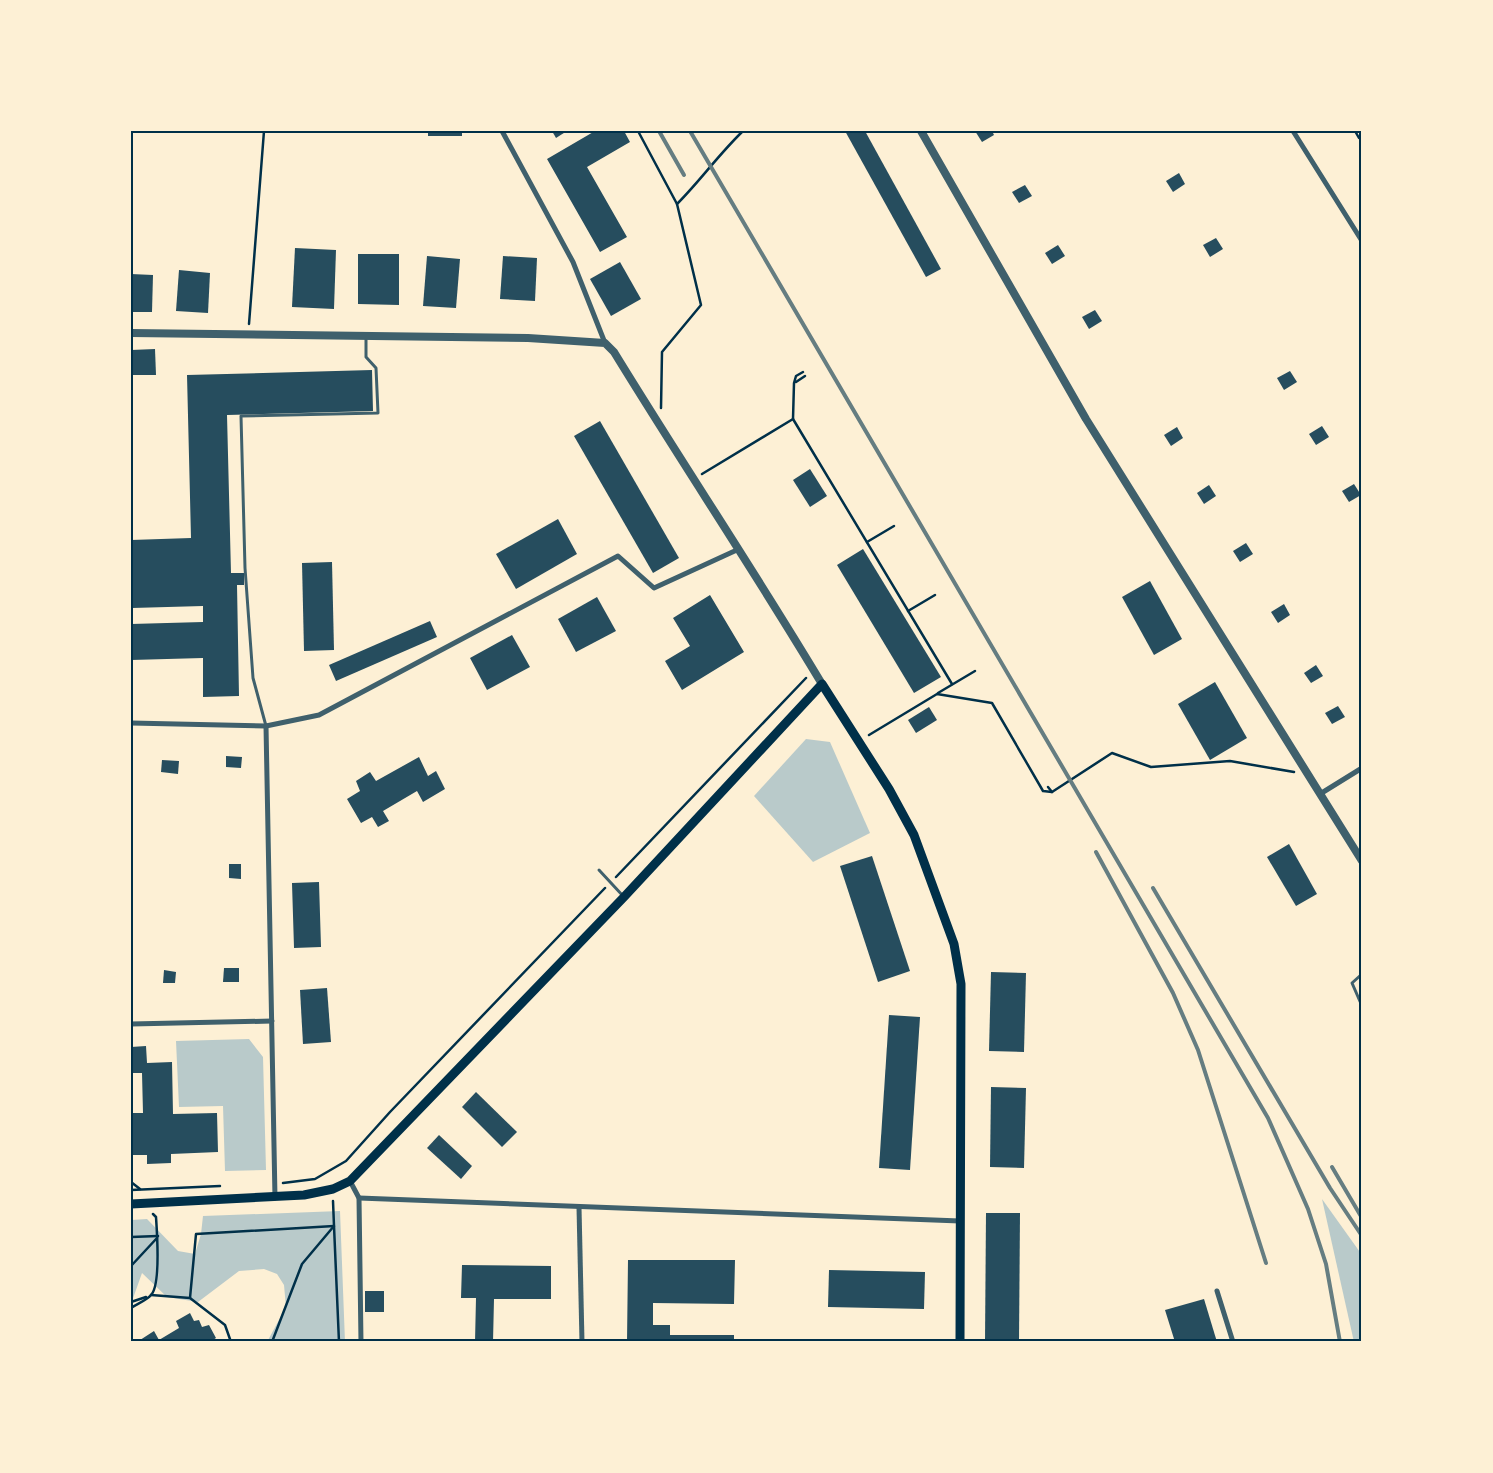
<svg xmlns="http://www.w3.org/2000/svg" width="1493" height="1473" font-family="'Source Sans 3',sans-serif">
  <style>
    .green { fill: #b9caca }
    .building { fill: #264d5e }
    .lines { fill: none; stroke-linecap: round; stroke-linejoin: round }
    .path { stroke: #003049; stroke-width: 2.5 }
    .service { stroke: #3f606c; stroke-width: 3 }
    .minor { stroke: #3f606c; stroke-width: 5 }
    .tertiary { stroke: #3f606c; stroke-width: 8 }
    .secondary { stroke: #003049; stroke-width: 9 }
    .rail { stroke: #657d81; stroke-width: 4 }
    .neatline { fill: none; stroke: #003049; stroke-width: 2 }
  </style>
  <rect width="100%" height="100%" fill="#fdf0d5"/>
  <g class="green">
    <path d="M806,739L830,742L870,833L813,862L754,796Z"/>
    <path d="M249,1039L263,1057L266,1170L225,1171L223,1106L179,1107L176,1041Z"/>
    <path d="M1322,1199L1362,1255V1342H1354Z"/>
    <path d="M340,1211L345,1342H267L286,1307L284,1285L277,1274L264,1269L239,1271L198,1302L167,1297L142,1273L131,1304V1220L147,1219L178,1251L195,1254L201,1234L203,1216Z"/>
  </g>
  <g class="building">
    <rect x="428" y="131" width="34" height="5"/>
    <path d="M552,131H567L556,138Z"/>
    <path d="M595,131H624L630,142L587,167L627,237L600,252L547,159Z"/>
    <path d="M845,131H865L941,269L926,277Z"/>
    <path d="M975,131H992L994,135L982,142Z"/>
    <path d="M1179,173L1185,184L1173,192L1166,181Z"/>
    <path d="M1025,185L1032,196L1019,203L1012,192Z"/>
    <path d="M1216,238L1223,249L1210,257L1203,245Z"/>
    <path d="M1058,245L1065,256L1052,264L1045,253Z"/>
    <path d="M295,248L336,250L334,309L292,307Z"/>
    <path d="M358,254H399V305L358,304Z"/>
    <path d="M427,256L460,259L456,308L423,306Z"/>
    <path d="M503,256L537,258L535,301L500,299Z"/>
    <path d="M620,262L641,299L611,316L590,279Z"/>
    <path d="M179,270L210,273L208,313L176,311Z"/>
    <path d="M131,274L153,275L152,312H131Z"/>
    <path d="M1095,310L1102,321L1089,329L1082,317Z"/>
    <path d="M155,349L156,375H131V350Z"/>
    <path d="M372,370L373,411L227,415L231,573H244V585H237L239,696L203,697V658L131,660V624L203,622V606L132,608L131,540L191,538L187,375Z"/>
    <path d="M1290,371L1297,382L1284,390L1277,378Z"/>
    <path d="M600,421L679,558L653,573L574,436Z"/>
    <path d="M1322,426L1329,437L1316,445L1309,434Z"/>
    <path d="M1177,427L1183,438L1171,446L1164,435Z"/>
    <path d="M810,469L827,496L810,507L793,480Z"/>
    <path d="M1354,484L1361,495L1349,502L1342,491Z"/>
    <path d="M1209,485L1216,496L1204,504L1197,493Z"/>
    <path d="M558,519L577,554L516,589L496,554Z"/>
    <path d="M1246,543L1253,554L1240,562L1233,551Z"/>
    <path d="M863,549L941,677L914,693L837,565Z"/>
    <path d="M332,562L334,650L304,651L302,563Z"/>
    <path d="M1150,581L1182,639L1154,655L1122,597Z"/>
    <path d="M710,595L744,652L682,690L665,661L690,646L673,618Z"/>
    <path d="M597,597L616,631L576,652L558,619Z"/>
    <path d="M1284,604L1290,615L1278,623L1271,612Z"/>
    <path d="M430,621L437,637L336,681L329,665Z"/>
    <path d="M512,635L530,667L487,690L470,658Z"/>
    <path d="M1316,665L1323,676L1311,683L1304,673Z"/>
    <path d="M1215,682L1247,738L1210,760L1178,704Z"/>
    <path d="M1338,706L1345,717L1332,724L1325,713Z"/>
    <path d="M929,707L937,720L916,733L908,720Z"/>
    <path d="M226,756L242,757L241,768L226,767Z"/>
    <path d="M419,757L428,776L436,771L445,789L423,802L417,791L383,811L389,821L378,827L372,817L361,823L347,799L360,791L356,781L370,772L376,781Z"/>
    <path d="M162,760L179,761L178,774L161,772Z"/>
    <path d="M1289,844L1317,894L1296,906L1267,857Z"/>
    <path d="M872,856L910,971L878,982L840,866Z"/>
    <path d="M229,864H241V879L229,878Z"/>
    <path d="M319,882L321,947L294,948L292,883Z"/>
    <path d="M224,968H239V982H223Z"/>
    <path d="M164,970L176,972L175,983H163Z"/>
    <path d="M991,972L1026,973L1024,1052L989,1051Z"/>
    <path d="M327,988L331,1042L303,1044L300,990Z"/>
    <path d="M889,1015L920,1017L910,1170L879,1168Z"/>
    <path d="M146,1046L147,1063L172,1062L173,1114L217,1113L218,1152L171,1154V1163L147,1164V1155H131V1113H143L142,1073H131V1047Z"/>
    <path d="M991,1087L1026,1088L1024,1168L990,1167Z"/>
    <path d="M476,1092L517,1132L502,1147L462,1107Z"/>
    <path d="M439,1135L472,1166L461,1179L427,1148Z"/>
    <path d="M986,1213H1020L1019,1342H985Z"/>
    <path d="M628,1260H735L734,1304L653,1303V1325H670V1335H734V1342H627Z"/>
    <path d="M462,1265L551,1266V1299H494L493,1342H475L476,1298H461Z"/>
    <path d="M829,1270L925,1272L924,1309L828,1307Z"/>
    <rect x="365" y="1291" width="19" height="21"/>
    <path d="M1204,1299L1217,1342H1175L1165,1310Z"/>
    <path d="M190,1313L194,1321L199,1320L202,1327L209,1325L216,1338L210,1342H137L154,1331L159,1340L179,1328L176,1321Z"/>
  </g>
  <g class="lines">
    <g class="path">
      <path d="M638,131L677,204"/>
      <path d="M1355,131L1359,138H1362"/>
      <path d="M249,324L264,131"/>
      <path d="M796,382L805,376"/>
      <path d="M661,408L662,352L701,305L677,204C700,181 719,154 743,131"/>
      <path d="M793,419L794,383L796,376L803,372"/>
      <path d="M702,474L793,419L952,684"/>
      <path d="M867,542L894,526"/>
      <path d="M908,611L935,595"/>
      <path d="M938,693L975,671"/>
      <path d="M869,735L937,694L992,703L1043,791L1052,792L1112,753L1151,767L1230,761L1294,772"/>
      <path d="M1048,787L1052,792"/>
      <path d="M616,877L806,678"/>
      <path d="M131,1182L140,1189"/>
      <path d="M283,1183L315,1179L346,1161L390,1112L605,888"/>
      <path d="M131,1190L220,1186"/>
      <path d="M131,1237L158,1236"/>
      <path d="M131,1266L157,1238"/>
      <path d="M151,1295L190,1298L225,1325L231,1342"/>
      <path d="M190,1298L196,1234L334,1226L339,1342"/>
      <path d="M131,1302L146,1297"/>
      <path d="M131,1308C137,1304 147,1300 151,1295C161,1285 157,1232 156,1217L153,1214"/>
      <path d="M272,1342L302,1264L334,1226L333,1201"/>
    </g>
    <g class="service">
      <path d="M266,726L253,678L245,568L241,416L378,413L376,368L366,357V337"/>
      <path d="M599,870L624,897"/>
      <path d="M1362,974L1352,983L1362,1006"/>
    </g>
    <g class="minor">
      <path d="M502,131L573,262L605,343"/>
      <path d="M1293,131L1362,241"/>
      <path d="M131,723L266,726L319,715L618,556L654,588L739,549"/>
      <path d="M266,726L275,1198"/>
      <path d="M1320,794L1362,768"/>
      <path d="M131,1024L272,1021"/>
      <path d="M350,1181L359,1198L361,1342"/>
      <path d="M359,1198L960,1221"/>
      <path d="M579,1207L582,1342"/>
      <path d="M1217,1291L1233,1342"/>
    </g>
    <g class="tertiary">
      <path d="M921,131L1086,419L1362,861"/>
      <path d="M131,333L528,338L605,343L614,352C682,463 755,572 822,684"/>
    </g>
    <path class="secondary" d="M131,1204L304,1195L333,1189L350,1181L624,897L822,684L889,789L914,835L954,944L961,984L960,1342"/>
    <g class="rail">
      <path d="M659,131L684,175"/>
      <path d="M690,131L1268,1118L1308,1209L1326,1264L1340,1342"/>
      <path d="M1096,852L1173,993L1198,1050L1266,1263"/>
      <path d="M1153,888L1330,1188L1362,1236"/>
      <path d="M1332,1167L1362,1218"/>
    </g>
  </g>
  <rect width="1493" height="1473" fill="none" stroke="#fdf0d5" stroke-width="265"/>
  <rect x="132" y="132" width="1228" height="1208" class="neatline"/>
</svg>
